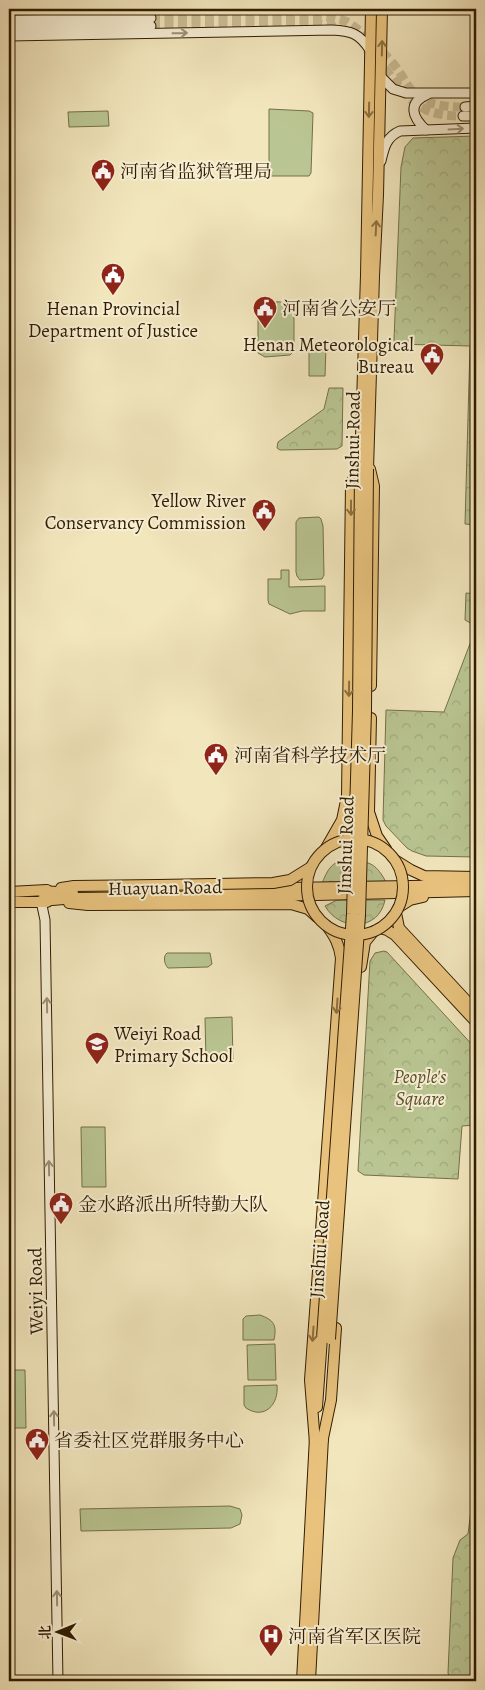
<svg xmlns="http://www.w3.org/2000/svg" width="485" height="1690" font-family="Alegreya,'Noto Serif SC',serif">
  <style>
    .grass { fill: #b9c592; stroke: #757049 }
    .park { fill: url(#park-crowns); stroke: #757049 }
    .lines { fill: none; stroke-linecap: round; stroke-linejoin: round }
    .secondary-tunnel { stroke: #cbbe97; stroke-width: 9; stroke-dasharray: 9 4.5; stroke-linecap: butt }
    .secondary-casing { stroke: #311c00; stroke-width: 11 }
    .primary-casing { stroke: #311c00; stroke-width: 12 }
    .secondary { stroke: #f7efd4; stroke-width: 9 }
    .primary { stroke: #e9c37e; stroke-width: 10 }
    .primary-bridge-casing { stroke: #311c00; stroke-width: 12; stroke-linecap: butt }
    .primary-bridge { stroke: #e9c37e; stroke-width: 10 }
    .oneway { stroke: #9e9075 }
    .oneway2 { stroke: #8d703f }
    .labels { text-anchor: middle; stroke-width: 4; stroke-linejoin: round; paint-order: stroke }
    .poi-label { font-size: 19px; fill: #311c00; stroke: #f7efd4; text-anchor: start }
    .street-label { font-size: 19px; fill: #311c00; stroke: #f7efd4 }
    .park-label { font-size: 19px; font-style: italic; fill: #5a4f2c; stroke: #f7efd4 }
  </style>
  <defs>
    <pattern id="park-crowns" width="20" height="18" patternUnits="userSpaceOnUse" patternTransform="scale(1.25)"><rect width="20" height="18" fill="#b9c592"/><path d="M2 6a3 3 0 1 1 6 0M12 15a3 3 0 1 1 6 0" fill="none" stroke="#a0a97c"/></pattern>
  </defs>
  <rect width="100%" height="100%" fill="#f2e6bd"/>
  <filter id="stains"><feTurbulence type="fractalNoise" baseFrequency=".004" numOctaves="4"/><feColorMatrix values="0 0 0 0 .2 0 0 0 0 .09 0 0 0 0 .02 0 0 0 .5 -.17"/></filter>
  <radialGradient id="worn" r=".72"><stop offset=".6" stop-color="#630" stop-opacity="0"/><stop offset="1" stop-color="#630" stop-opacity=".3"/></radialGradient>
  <g class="grass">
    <path d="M269,109L309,111L313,113L311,173L309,176H269Z"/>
    <path d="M108,111L109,126L69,127L68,112Z"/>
    <path d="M264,302C276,302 285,300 294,308V351L290,355L265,357L258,353V306Z"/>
    <path d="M309,345L326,346L325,376H309Z"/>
    <path d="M319,517L321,519L323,526L324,575L322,579L300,580L297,576L296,572V522L299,518Z"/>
    <path d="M281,570H289V587L325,586V611H302L290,614L269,604L268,600V579H281Z"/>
    <path d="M167,953H210L212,964L208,967L168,968C164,964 163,956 167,953Z"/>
    <path d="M232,1017L233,1060H206L205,1018Z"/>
    <path d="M81,1127H105L106,1187H82Z"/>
    <path d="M260,1315C274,1320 277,1325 274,1340H243V1319L246,1316Z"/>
    <path d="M275,1344L276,1380H248L247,1345Z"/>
    <path d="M13,1370H25L26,1428H14Z"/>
    <path d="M277,1385C279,1405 264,1420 246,1408L244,1405V1386Z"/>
    <path d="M230,1506L240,1509L242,1515L240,1524L231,1528L81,1531L80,1509Z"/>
  </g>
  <g class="park">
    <path d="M476,136V525L465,524L470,346L395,344L394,340L401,167L405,147L413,138Z"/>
    <path d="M329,388H343L342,446L337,449L280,450L277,448L278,442L324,409Z"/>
    <path d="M466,593L476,594V626L465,620Z"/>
    <path d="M476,628V857L426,856L412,851L407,848L386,826L383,820L386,710L444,712Z"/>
    <path d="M352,859C372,863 376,864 386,882L321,886C328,868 332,860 352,859Z"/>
    <path d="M337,900H385C379,931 340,932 325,906Z"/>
    <path d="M384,951L387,952L476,1049V1125L462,1126L458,1179L364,1175L358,1171L370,961L375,953Z"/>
    <path d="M9,1363H10L12,1432H9Z"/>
    <path d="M476,1471V1681H450L448,1673L453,1558L460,1540L468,1534Z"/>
  </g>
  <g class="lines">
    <g class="secondary-tunnel">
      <path d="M151,18L320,16C330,17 341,18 349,23C366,34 387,55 399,71C405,81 410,91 420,98C433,106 450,107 465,107"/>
      <path d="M151,26L319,24L341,28"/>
      <path d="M366,49C404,81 403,117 463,116"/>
    </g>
    <defs>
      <g id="secondary">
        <path d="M9,20L151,18"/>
        <path d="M9,28L151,26"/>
        <path d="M9,36L332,30C351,31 359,33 370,50"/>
        <path d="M381,77L393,89L406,93H476"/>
        <path d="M465,107L476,106"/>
        <path d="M463,116H476"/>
        <path d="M426,130C412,117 407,103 428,94"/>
        <path d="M381,161C384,148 386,137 400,131L476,128"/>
        <path d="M41,901L45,920L58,1681"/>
      </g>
      <g id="primary">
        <path d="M360,468L366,275L371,9"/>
        <path d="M368,469L374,276L378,195L382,9"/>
        <path d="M370,469L374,486L371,686"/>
        <path d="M371,718L369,812L377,836L386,849"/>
        <path d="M326,848L342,820L347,796L351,485L360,462"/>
        <path d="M395,860L411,870L424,876L476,877"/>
        <path d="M61,888L74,886L158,885"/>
        <path d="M222,889L473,885"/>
        <path d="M41,891L73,893"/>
        <path d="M9,892L47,890"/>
        <path d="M41,901L75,898L316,895L476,891"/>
        <path d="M9,902H47"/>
        <path d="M69,903L88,905L291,904L308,909L317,917"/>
        <path d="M399,907L410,900L423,897"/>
        <path d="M396,913L399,928L476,1011"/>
        <path d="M380,928L387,930L395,935L476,1022"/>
        <path d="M361,967L365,942L374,931"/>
        <path d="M317,1407L322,1338"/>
        <path d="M315,1443L310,1380L341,958C339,944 335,937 327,926"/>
        <path d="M322,1443L331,1400L336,1328"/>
        <path d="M302,1681L315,1437"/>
        <path d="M310,1681L323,1438"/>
      </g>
    </defs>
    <use href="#secondary" class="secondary-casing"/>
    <use href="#primary" class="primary-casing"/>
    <use href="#secondary" class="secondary"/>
    <use href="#primary" class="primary"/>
    <defs>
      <g id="primary-bridge">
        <circle cx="355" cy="887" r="48"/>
        <path d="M158,885L273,883L290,880L311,867"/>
        <path d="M322,1338L352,914L358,711L360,468"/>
        <path d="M330,1339L360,915L366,711L368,469"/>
      </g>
    </defs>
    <use href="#primary-bridge" class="primary-bridge-casing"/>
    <use href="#primary-bridge" class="primary-bridge"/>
  </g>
  <defs><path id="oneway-shaft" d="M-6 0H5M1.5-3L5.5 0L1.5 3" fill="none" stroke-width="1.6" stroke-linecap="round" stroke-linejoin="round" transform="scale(1.25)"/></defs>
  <g class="oneway">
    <use href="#oneway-shaft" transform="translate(180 33) rotate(-1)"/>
    <use href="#oneway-shaft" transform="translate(456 129) rotate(-3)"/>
    <use href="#oneway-shaft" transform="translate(47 1005) rotate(-91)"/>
    <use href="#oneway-shaft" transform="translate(49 1168) rotate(-91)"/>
    <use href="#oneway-shaft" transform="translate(54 1418) rotate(-91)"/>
    <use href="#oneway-shaft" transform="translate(57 1598) rotate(-91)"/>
  </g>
  <g class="oneway2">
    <use href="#oneway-shaft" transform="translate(382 48) rotate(-89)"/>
    <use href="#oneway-shaft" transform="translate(369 110) rotate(91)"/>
    <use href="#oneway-shaft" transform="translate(376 228) rotate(-87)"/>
    <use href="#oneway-shaft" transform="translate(351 508) rotate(90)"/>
    <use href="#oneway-shaft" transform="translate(349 689) rotate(91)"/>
    <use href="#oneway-shaft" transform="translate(337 1006) rotate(94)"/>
    <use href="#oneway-shaft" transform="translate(313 1334) rotate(94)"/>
  </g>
  <defs>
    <symbol id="civic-pin" viewBox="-11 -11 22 30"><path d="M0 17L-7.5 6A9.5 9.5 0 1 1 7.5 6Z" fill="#8f2418" stroke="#f7efd4"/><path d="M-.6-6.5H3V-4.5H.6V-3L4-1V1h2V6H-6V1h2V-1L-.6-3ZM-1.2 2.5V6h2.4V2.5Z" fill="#fff"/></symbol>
    <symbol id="school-pin" viewBox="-11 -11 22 30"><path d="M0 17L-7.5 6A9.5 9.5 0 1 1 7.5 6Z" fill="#8f2418" stroke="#f7efd4"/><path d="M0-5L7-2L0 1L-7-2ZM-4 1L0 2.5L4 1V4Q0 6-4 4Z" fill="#fff"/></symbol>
    <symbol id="hospital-pin" viewBox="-11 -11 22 30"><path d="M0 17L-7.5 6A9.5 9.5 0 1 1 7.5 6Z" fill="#8f2418" stroke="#f7efd4"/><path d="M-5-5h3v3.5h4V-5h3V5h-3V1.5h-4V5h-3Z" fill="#fff"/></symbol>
  </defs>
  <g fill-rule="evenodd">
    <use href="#civic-pin" x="89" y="157" width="28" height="38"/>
    <use href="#civic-pin" x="99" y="261" width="28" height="38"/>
    <use href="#civic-pin" x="251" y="294" width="28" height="38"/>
    <use href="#civic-pin" x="418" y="341" width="28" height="38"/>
    <use href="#civic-pin" x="250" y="497" width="28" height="38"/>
    <use href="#civic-pin" x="202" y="741" width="28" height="38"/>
    <use href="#school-pin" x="83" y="1030" width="28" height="38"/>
    <use href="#civic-pin" x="47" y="1190" width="28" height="38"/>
    <use href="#civic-pin" x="23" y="1426" width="28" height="38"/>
    <use href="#hospital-pin" x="257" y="1622" width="28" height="38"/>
  </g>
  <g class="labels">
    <g class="poi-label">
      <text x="120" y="178">河南省监狱管理局</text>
      <text x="113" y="315" text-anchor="middle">Henan Provincial<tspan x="113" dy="22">Department of Justice</tspan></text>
      <text x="282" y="315">河南省公安厅</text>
      <text x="414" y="351" text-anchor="end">Henan Meteorological<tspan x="414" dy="22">Bureau</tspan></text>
      <text x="246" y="507" text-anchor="end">Yellow River<tspan x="246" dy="22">Conservancy Commission</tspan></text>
      <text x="234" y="762">河南省科学技术厅</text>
      <text x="114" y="1040">Weiyi Road<tspan x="114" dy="22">Primary School</tspan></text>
      <text x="78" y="1211">金水路派出所特勤大队</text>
      <text x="54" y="1447">省委社区党群服务中心</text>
      <text x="288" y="1643">河南省军区医院</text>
    </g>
    <g class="street-label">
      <text transform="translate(352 440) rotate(-89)" y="7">Jinshui Road</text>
      <text transform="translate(345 845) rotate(-88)" y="7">Jinshui Road</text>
      <text transform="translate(165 887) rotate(-1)" y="7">Huayuan Road</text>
      <text transform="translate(319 1249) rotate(-86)" y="7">Jinshui Road</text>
      <text transform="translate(35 1291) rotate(-91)" y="7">Weiyi Road</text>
    </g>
    <g class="park-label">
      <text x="420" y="1083">People's<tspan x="420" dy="22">Square</tspan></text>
    </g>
  </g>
  <rect width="485" height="1690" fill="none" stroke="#f2e6bd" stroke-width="30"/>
  <rect x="10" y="10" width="465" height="1670" fill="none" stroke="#311c00" stroke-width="2.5"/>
  <rect x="15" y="15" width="455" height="1660" fill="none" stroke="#311c00"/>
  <g transform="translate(58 1632) rotate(269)" stroke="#f7efd4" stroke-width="4" paint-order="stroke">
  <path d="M0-4L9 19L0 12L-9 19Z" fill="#311c00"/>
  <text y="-8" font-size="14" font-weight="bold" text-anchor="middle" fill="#311c00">北</text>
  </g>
  <rect width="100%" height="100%" filter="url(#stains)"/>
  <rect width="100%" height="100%" fill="url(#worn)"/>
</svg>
